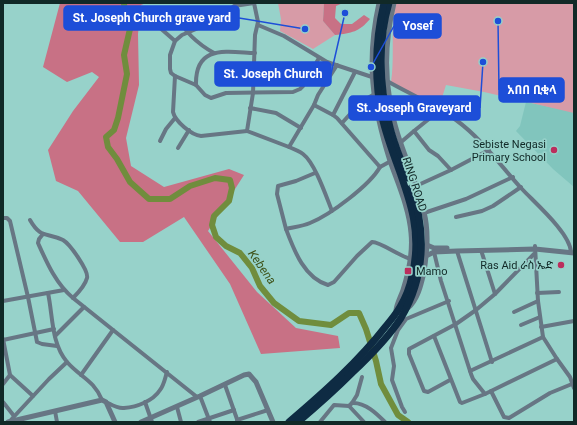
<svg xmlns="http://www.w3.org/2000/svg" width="577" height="425" font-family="Roboto,'Noto Sans Ethiopic',sans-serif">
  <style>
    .built { fill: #81c5bd }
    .green { fill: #d79ba7 }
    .forest { fill: #c87185 }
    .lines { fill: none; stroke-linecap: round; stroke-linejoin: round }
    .river { stroke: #708d3d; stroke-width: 6 }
    .minor { stroke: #677684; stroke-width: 4 }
    .tertiary { stroke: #677684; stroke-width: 5 }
    .trunk { stroke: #0e2b43; stroke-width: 7 }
    .poi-dot { fill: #bb2d5c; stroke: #97d2ca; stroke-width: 1.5 }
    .labels { text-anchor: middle; stroke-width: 3.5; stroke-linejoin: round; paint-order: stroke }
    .poi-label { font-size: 11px; fill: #112927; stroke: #97d2ca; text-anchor: end }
    .street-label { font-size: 11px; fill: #112927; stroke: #97d2ca }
    .water-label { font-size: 12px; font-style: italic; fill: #3e5219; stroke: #97d2ca }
    .leader { fill: none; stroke: #1d4ed8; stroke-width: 1.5 }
    .callout-dot { fill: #1d4ed8; stroke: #97d2ca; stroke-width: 1.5 }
    .callout { fill: #1d4ed8; stroke: #1d4ed8; stroke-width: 1.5 }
    .callout-label { font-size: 12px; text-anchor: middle; font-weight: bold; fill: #fff }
  </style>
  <rect width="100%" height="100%" fill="#97d2ca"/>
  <path class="built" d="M526,102L574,112V187L553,169L516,131L520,126Z"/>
  <g class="green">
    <path d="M278,3H324L323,21L335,35L313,49L280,31L281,19Z"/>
    <path d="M396,3H574V113L484,92L446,85L439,107L391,82C395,56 390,29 396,3Z"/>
  </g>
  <g class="forest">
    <path d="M60,3H146L141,5L138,34L139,85L126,138L131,166L164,187L229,169L244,175L208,231L257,292L296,328L338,336L340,348L261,354L230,284L184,217L143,242H120L78,191L56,181L48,150L73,111L99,77L92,72L67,82L43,67Z"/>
    <path d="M324,3H343L336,6L335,18L341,24H352L364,15L370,19C359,32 352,33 335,35L323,21Z"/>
  </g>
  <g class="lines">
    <path class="river" d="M124,3L125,19L130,29L124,55L127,74L118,118L114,130L106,137L108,147L117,159L130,182L149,199H170L190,186L215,178L230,180L232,188L229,201L214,216L212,225L216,237L226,246L240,253L252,268L260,286L274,303L299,321L331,325L349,313H359L366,329L376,361L381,384L398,415L408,422"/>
    <g class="minor">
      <path d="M254,3L258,22L255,35L253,93L247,131L289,147L314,105L333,115L337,118L380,167L391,161"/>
      <path d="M254,3L234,6L227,12L210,23L182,35L175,41L170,55V69L171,73L175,76L196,85L205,95L211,98L226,93L293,92L300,89L303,86L319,58"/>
      <path d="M157,12L168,18L197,15L200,27"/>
      <path d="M177,16C185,33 198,44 214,53"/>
      <path d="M258,25L284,36L327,62L372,77"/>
      <path d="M159,27L175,41"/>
      <path d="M175,76L173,112C175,121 191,135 201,136L247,131"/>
      <path d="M387,81C410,94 435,105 456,120C482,139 500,165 521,188C535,203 570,233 571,252"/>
      <path d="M196,85C195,44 227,52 255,53"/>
      <path d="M314,105L318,95L337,65"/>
      <path d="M250,108L276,113L301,128"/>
      <path d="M333,115L355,72"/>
      <path d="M342,123L361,102L373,95"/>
      <path d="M414,131L440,110"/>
      <path d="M160,141L166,129L175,118"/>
      <path d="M400,143L414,131L429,150L438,156L451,170"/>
      <path d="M289,147C294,149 299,151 303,154C315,163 326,196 332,211"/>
      <path d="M178,148L189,130"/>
      <path d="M380,167C370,185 330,215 310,223C303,226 295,227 286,229C294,250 304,278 328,285L334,282L357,256L372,242C379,241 401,257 411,259"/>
      <path d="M416,186L451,170L489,150"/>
      <path d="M424,213L466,199L513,177"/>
      <path d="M456,217L482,211L493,206L521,187"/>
      <path d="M3,218H7L10,221L28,297L37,342L42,344L57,346"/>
      <path d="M30,220C41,239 46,232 63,240C70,244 89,271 87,278C85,286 78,293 73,298"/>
      <path d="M286,229L277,194L278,186L296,181L315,173"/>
      <path d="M43,234L39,239L38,243C47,263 56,284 73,298L197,397"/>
      <path d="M535,246L538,301L543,337L557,359L570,377L574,388"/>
      <path d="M481,250L495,294"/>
      <path d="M457,251L492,362"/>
      <path d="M434,252L441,281L471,374L473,379L485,394"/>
      <path d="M48,293C53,316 51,343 67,362C80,377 94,380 102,400"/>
      <path d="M537,293L559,292"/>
      <path d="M3,301L64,290"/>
      <path d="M514,312L538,301"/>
      <path d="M521,325L540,317"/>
      <path d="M541,327L574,321"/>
      <path d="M55,336L84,307"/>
      <path d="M434,336L460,402L462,403L485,394L557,359"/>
      <path d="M3,339L10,375L33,396"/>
      <path d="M3,340L54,329"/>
      <path d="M470,371L543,337"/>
      <path d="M81,375L113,330"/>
      <path d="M450,380L428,392L424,391L409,354V349L456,324L476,310L495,294L534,254"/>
      <path d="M3,384L10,375"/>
      <path d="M225,385L238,422"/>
      <path d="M491,391L504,417L509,418L550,393L572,384"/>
      <path d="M200,396L210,422"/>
      <path d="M3,402L14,416"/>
      <path d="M106,402C112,405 118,409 124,408C137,407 153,401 160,390C164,385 165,378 167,372"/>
      <path d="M145,402L152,422"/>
      <path d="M352,403L357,395L362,377"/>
      <path d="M349,406L364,422"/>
      <path d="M177,407L181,422"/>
      <path d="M55,411L57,422"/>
      <path d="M405,412L402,407L392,380L394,366L391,348L398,330L406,319L449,301"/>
      <path d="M237,420L268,410"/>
      <path d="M9,422L49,379L67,362"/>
      <path d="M198,422L234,410"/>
      <path d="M320,422L334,405L349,406L352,403C365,402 377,414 385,422"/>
    </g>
    <g class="tertiary">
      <path d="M379,3C366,61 372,104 390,161C398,184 409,208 411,233C413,252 409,271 403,290C401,296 397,303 396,310"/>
      <path d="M394,3C386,36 384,68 390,102C396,141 415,174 424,212C429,232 427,252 424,272C421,285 418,299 408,308"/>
      <path d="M427,245L434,248H447"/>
      <path d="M426,256L434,252L457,251L535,249L574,253"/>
      <path d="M8,422L102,400L106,402L115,422"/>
      <path d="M141,422L200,396L244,375L249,374L256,382L273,422"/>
    </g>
    <g class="trunk">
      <path d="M389,3C378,40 379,85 389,123C393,142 401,160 408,178"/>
      <path d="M289,422C323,393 358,362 386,326C391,320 396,314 400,307C406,297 410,286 412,276C427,215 395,173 382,117C374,79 375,41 384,3"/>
      <path d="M298,422C317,406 335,390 352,373C370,356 388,338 401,318C425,278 427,231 411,188"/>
    </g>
  </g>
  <g class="poi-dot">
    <circle cx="554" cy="150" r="4"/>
    <circle cx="561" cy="265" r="4"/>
    <rect x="404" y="267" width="8" height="8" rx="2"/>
  </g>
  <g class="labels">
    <g class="poi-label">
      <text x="546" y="148">Sebiste Negasi<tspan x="546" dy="13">Primary School</tspan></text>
      <text x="553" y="269">Ras Aid ራስ ኤድ</text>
      <text x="416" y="275" text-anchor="start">Mamo</text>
    </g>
    <g class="street-label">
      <text transform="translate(415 184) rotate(72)" y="4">RING ROAD</text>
    </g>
    <g class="water-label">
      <text transform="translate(262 267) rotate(55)" y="4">Kebena</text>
    </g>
  </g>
  <path class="leader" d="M305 29L239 18M371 67L394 26M345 13L331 74M498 21L499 90M483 62L480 108"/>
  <g class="callout-dot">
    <circle cx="305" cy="29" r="4"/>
    <circle cx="371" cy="67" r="4"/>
    <circle cx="345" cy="13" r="4"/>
    <circle cx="498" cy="21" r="4"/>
    <circle cx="483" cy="62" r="4"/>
  </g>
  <g class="callout">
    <rect x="64" y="6" width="175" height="24" rx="4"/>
    <rect x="394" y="14" width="47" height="24" rx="4"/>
    <rect x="215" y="62" width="116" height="24" rx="4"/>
    <rect x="499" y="78" width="65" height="24" rx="4"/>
    <rect x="349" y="96" width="131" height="24" rx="4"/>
  </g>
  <g class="callout-label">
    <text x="152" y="22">St. Joseph Church grave yard</text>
    <text x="418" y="30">Yosef</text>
    <text x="273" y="78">St. Joseph Church</text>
    <text x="532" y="94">አበበ ቢቂላ</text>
    <text x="414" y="112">St. Joseph Graveyard</text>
  </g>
  <rect width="577" height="425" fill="none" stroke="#112927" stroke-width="8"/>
</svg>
